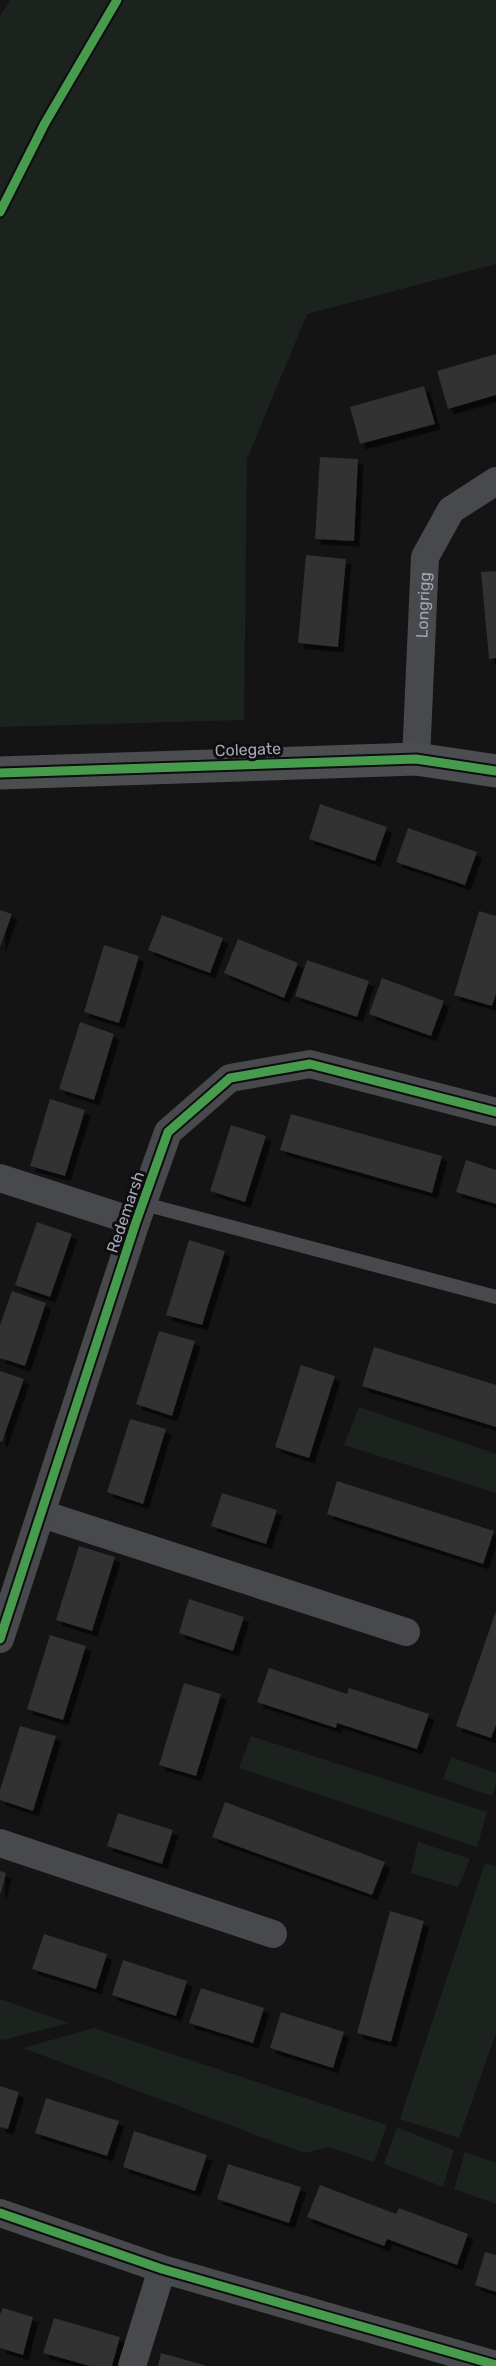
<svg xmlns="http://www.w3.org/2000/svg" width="496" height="2366" font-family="Rubik,sans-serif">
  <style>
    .green { fill: #1c231e }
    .building { fill: #303032; filter: url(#shadow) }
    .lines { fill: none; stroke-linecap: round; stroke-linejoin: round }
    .lane { stroke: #48494d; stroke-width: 14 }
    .street { stroke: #48494d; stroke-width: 28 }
    .secondary { stroke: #4c4d51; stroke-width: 33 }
    .cycleway-casing { stroke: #0e0e10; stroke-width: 13 }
    .cycleway { stroke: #469c4c; stroke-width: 9 }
    .labels { text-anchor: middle; stroke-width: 6; stroke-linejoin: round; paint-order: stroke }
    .street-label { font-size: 16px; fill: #a5a7b5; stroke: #0e0e10 }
  </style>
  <defs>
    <filter id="shadow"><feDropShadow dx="5.5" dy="5.5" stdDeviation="0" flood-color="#0009"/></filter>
  </defs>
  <rect width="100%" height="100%" fill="#141414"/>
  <g class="green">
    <path d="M10,0H496V264L307,314L247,459L244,720L0,727V16Z"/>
    <path d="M359,1407L496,1454V1493L344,1445Z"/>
    <path d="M251,1736L487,1812L477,1847L239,1768Z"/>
    <path d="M451,1757L496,1773V1784L492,1796L443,1779Z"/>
    <path d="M418,1842L470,1859L458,1887L411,1873Z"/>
    <path d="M485,1863L496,1867V2033L459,2138L400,2119Z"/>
    <path d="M0,1999L69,2023L3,2040L0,2039Z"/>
    <path d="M94,2028L387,2125L374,2162L329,2147L304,2153L23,2048Z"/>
    <path d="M397,2127L454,2150L443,2187L384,2164Z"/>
    <path d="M465,2152L496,2163V2204L454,2189Z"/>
  </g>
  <g class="building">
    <path d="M496,354V395L448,409L437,371Z"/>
    <path d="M424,386L435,424L360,444L350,407Z"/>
    <path d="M320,457L358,459L354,541L315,539Z"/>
    <path d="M306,555L346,559L338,647L298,643Z"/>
    <path d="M496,571V658L489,659L481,572Z"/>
    <path d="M320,804L387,827L375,861L309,839Z"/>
    <path d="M408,828L477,852L465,885L396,862Z"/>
    <path d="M0,910L12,914L0,947Z"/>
    <path d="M479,911L496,916V994L492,1006L454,995Z"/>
    <path d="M162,915L223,938L210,973L148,950Z"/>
    <path d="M238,939L298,963L284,998L224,973Z"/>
    <path d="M104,945L139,956L119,1023L84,1012Z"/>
    <path d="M307,960L369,981L357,1017L295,996Z"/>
    <path d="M382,978L444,1001L431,1036L369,1014Z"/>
    <path d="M80,1022L114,1034L94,1100L59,1089Z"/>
    <path d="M50,1099L85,1110L65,1176L30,1166Z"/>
    <path d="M291,1114L442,1156L432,1193L280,1150Z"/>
    <path d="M231,1125L266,1136L245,1202L210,1191Z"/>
    <path d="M466,1160L496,1170V1204L456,1192Z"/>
    <path d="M37,1222L72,1234L50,1297L15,1285Z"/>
    <path d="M189,1240L225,1251L202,1325L166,1315Z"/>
    <path d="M12,1291L46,1303L25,1366L0,1358V1325Z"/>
    <path d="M159,1331L195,1341L172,1416L136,1404Z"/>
    <path d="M374,1347L496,1385V1427L362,1386Z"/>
    <path d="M301,1365L335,1376L309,1458L275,1447Z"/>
    <path d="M0,1371L24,1379L2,1442L0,1441Z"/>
    <path d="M130,1419L166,1429L143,1504L107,1492Z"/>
    <path d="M337,1481L494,1531L483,1564L327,1514Z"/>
    <path d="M222,1493L277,1510L266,1544L211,1526Z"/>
    <path d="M79,1546L115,1557L92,1631L56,1620Z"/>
    <path d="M189,1599L244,1617L233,1651L179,1633Z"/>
    <path d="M496,1611V1725L491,1738L456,1726Z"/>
    <path d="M50,1635L86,1646L63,1720L27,1709Z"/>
    <path d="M269,1668L347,1694L349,1688L429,1714L417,1749L337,1723L336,1728L257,1702Z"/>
    <path d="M184,1683L221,1694L196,1776L159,1765Z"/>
    <path d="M20,1726L56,1736L33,1811L0,1800V1790Z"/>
    <path d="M225,1802L385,1862L372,1895L212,1837Z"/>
    <path d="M118,1813L173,1830L162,1864L107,1846Z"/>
    <path d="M0,1871L6,1873L1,1893H0Z"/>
    <path d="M390,1911L424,1921L391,2042L357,2033Z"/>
    <path d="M44,1934L107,1954L96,1989L32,1969Z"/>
    <path d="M123,1960L187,1981L176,2016L112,1995Z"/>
    <path d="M201,1988L264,2008L253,2043L189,2023Z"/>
    <path d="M281,2012L344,2032L333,2068L270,2048Z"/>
    <path d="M0,2086L19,2092L8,2129L0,2127Z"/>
    <path d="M46,2098L119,2121L107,2156L35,2133Z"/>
    <path d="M134,2131L207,2155L195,2191L123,2167Z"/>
    <path d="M228,2164L301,2187L289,2223L217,2199Z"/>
    <path d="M320,2185L396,2214L399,2208L468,2234L457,2265L387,2239L384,2246L307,2217Z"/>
    <path d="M485,2252L496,2255V2292L475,2285Z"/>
    <path d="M3,2308L33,2317L23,2355L0,2348V2314Z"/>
    <path d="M54,2318L120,2337L112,2366H90L43,2353Z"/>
    <path d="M161,2353L204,2365V2366H158Z"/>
  </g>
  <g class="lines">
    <path class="lane" d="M144,1204L496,1297"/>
    <g class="street">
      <path id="s1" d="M416,759L425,557L451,510L496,481"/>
      <path d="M0,1178L136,1222"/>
      <path d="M42,1514L406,1632"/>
      <path d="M0,1639L136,1222L168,1132L230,1078L310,1064L496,1112"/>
      <path d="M0,1843L273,1934"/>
      <path d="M0,2213L162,2269L496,2365"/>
      <path d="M132,2366L162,2269"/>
    </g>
    <path class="secondary" d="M0,773L416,759L496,771"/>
    <defs>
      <g id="cycleway">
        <path d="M0,212L45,123L117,0"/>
        <path d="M0,773L416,759L496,771"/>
        <path d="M0,1639L136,1222L168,1132L230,1078L310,1064L496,1112"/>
        <path d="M0,2213L162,2269L496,2365"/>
      </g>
    </defs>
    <use href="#cycleway" class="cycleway-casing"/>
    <use href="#cycleway" class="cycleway"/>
  </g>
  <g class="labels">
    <g class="street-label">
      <text dy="6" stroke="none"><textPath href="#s1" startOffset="154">Longrigg</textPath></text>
      <text transform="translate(248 749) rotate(-2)" y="6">Colegate</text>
      <text transform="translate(125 1212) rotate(-71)" y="6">Redemarsh</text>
    </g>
  </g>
</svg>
